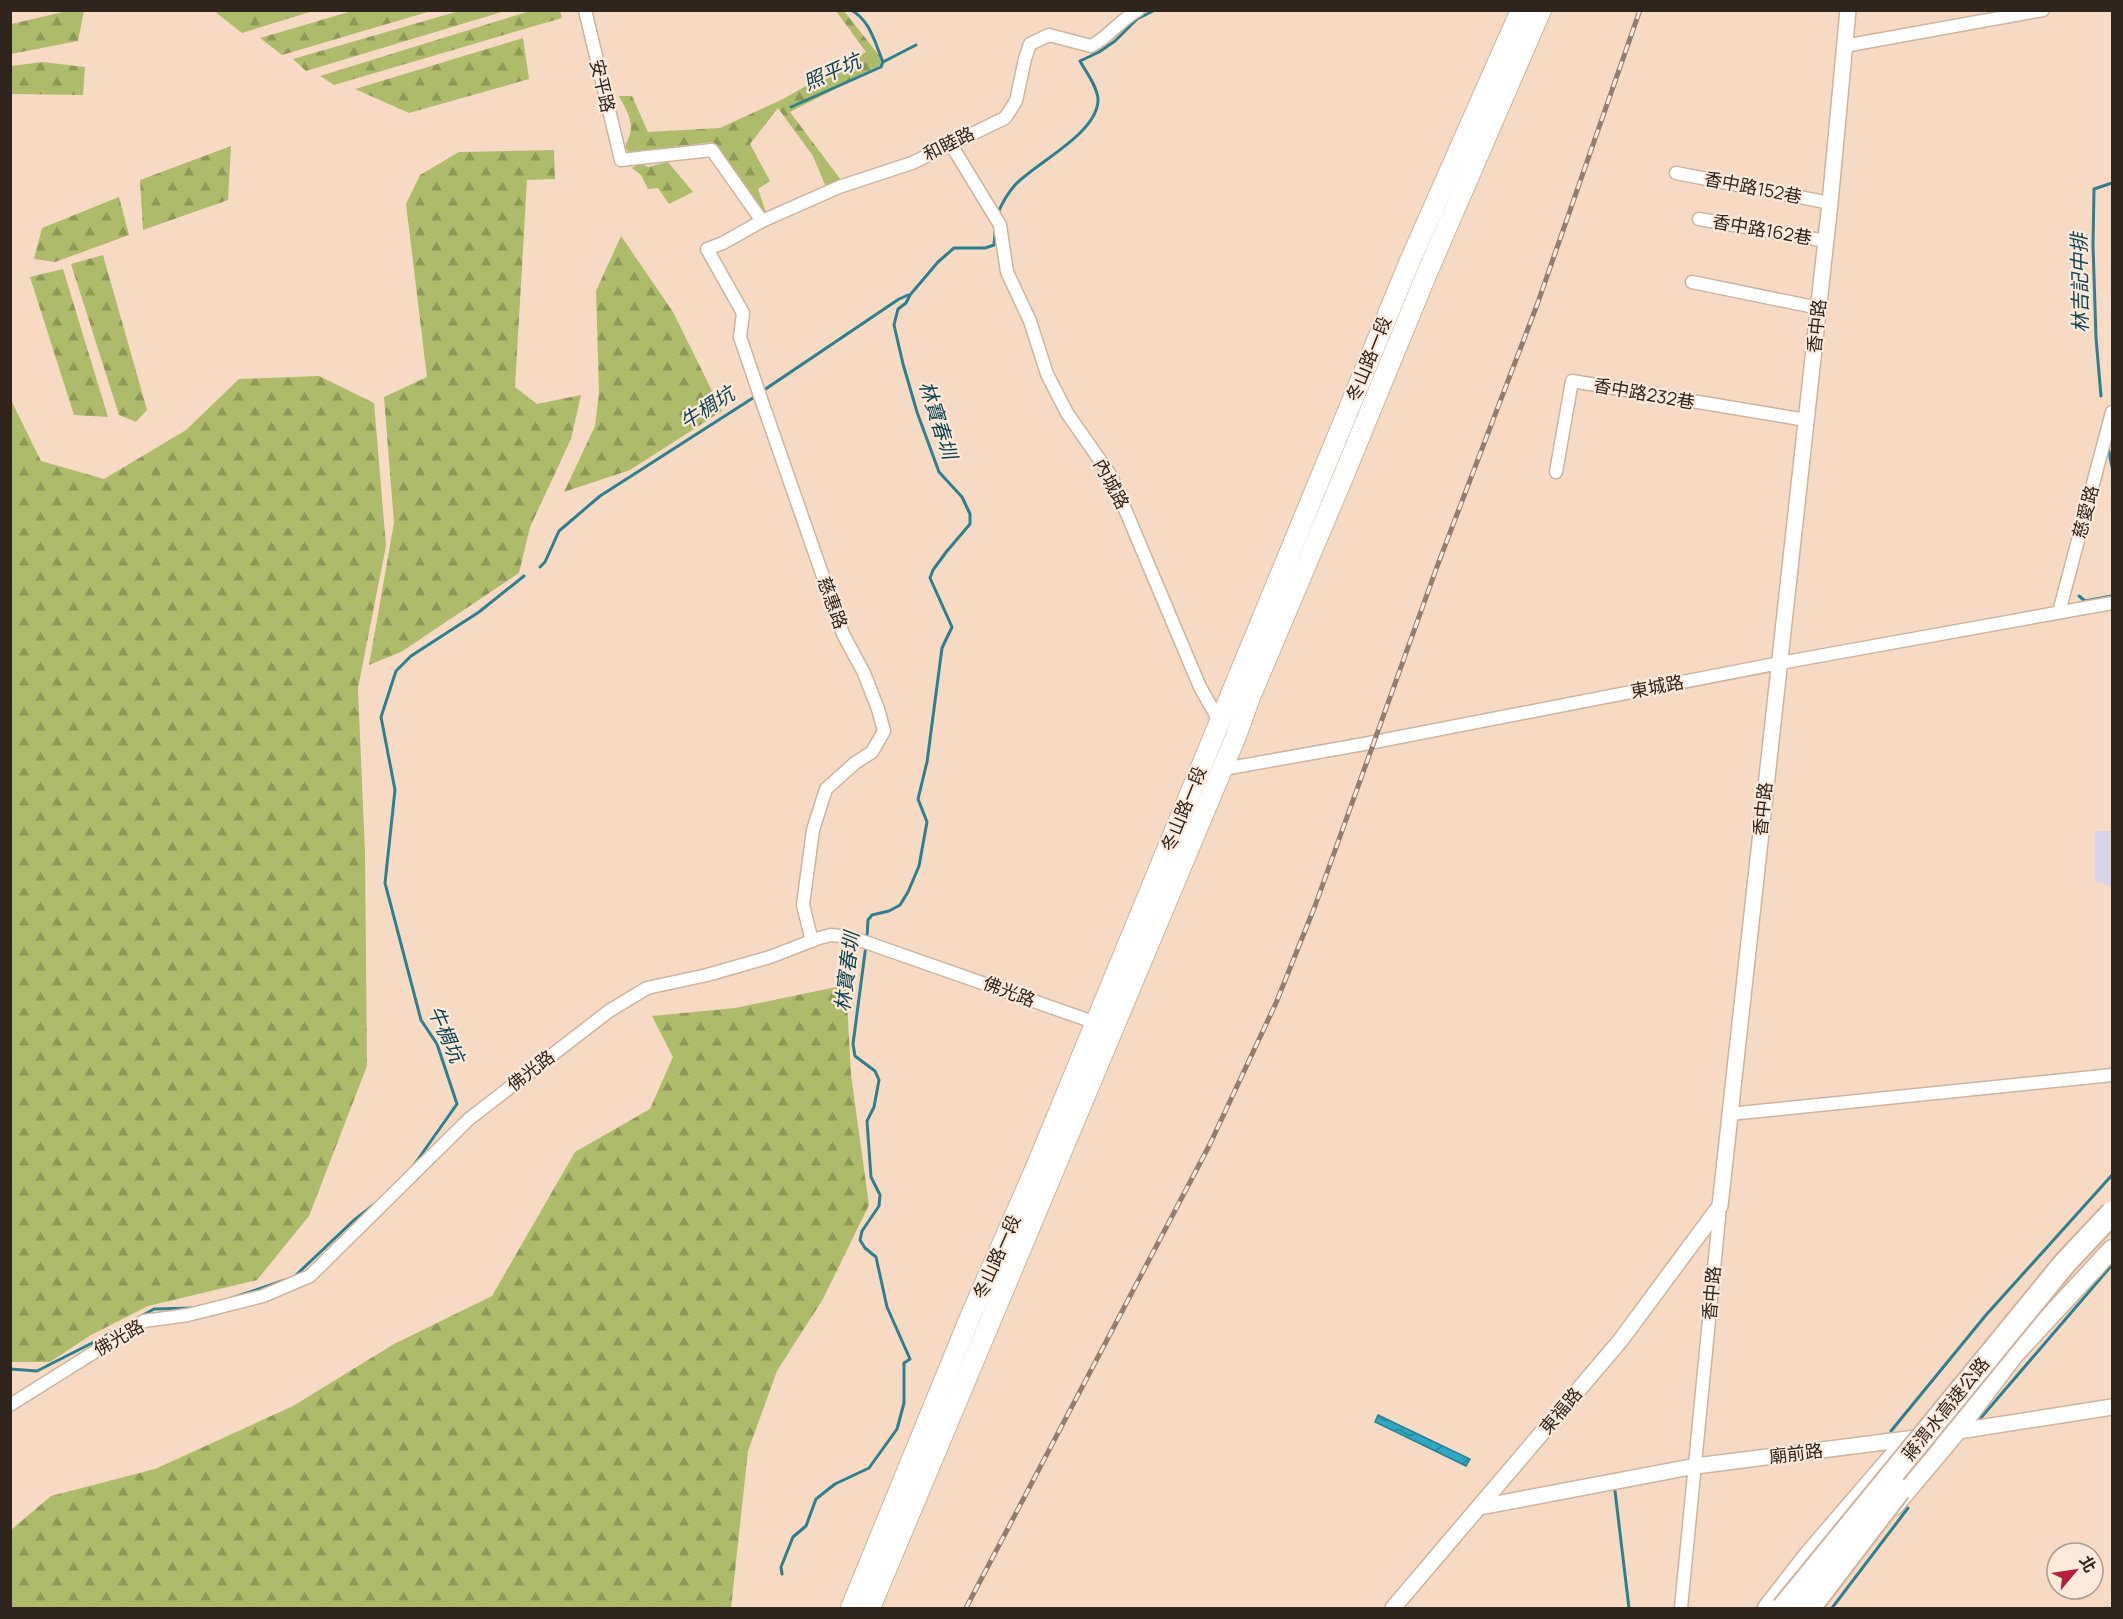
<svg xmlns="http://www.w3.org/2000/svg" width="2123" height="1619" font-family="Manrope,'Noto Sans TC',sans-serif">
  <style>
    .education { fill: #d9d3e8 }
    .forest { fill: url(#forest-firs) }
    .water { fill: url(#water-waves); stroke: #2e8090; stroke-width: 1.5 }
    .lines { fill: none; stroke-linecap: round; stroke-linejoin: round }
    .stream { stroke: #2e8090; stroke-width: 3 }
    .minor-casing { stroke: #ceb39d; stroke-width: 15 }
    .tertiary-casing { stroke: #ceb39d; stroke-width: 18 }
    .secondary-casing { stroke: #ceb39d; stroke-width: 21 }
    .primary-casing { stroke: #ceb39d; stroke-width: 22 }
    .minor { stroke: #fff; stroke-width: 12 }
    .tertiary { stroke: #fff; stroke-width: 15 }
    .secondary { stroke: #fff; stroke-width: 18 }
    .primary { stroke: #fff; stroke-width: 20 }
    .rail-casing { stroke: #917e6f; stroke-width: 5 }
    .rail { stroke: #fbeadc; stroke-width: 3; stroke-dasharray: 9; stroke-linecap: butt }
    .motorway-bridge-casing { stroke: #ceb39d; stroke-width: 26; stroke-linecap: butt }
    .motorway-bridge { stroke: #fff; stroke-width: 22 }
    .labels { text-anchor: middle; stroke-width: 4.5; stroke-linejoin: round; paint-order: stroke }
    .street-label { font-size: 18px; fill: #2f251d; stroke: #fbeadc }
    .water-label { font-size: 20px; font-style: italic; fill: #124551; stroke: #fbeadc }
  </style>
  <defs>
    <pattern id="forest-firs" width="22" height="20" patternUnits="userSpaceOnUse" patternTransform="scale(1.5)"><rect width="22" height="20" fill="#aebb6a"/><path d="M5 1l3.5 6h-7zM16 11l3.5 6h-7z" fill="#8e9857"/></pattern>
    <pattern id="water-waves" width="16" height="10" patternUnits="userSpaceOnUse" patternTransform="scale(1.5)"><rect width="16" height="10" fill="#2da7c2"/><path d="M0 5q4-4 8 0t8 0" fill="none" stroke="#27889d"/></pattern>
  </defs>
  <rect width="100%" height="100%" fill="#f6dac4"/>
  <path class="education" d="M2095,831H2112V887L2095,881Z"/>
  <g class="forest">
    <path d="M72,10L84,11L78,41L11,54V24Z"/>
    <path d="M533,10L560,11L562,18L334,85L320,76Z"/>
    <path d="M214,11H313L242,33Z"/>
    <path d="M352,11H431L282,55L260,38Z"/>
    <path d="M459,11H505L306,71L293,59Z"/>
    <path d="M836,11H844L885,63L790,112L841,180L826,187L813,156L778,108L750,144L770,181L758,189L766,212L761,215L713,142L629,152L625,148C626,142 629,139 630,134C634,121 625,108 619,96H632L648,132L720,128L783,99L866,52Z"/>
    <path d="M523,38L529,79L409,113L355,89Z"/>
    <path d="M43,62L85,67L83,95L11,94V66Z"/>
    <path d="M231,146L228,200L143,230L140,180Z"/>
    <path d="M554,150L555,179L527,180L515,387L537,404L581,395L571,439L530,527L519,573L401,652L369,665L394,523L384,397L427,377L406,204L420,175L459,152Z"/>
    <path d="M668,162L693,192L669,204L658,188L648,189L641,175L632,168L640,163L648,167Z"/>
    <path d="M119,197L129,235L55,262L34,259L42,228Z"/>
    <path d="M621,236L673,312L722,411L630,470L564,492L595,426L599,393L596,291Z"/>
    <path d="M103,255L147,410L136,422L119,415L71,264Z"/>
    <path d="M63,269L108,417L74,415L30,277Z"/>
    <path d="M319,376L374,403L386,546L358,688L365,853L367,1066L309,1216L257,1280L148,1306L91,1335L50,1362H11V400L41,461L104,479L186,430L239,379Z"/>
    <path d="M846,985L851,1075L869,1205L823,1299L777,1371L748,1451L731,1608H11V1530L51,1496L155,1469L293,1406L394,1344L492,1296L575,1152L650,1109L673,1057L652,1016L735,1008Z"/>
  </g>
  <path class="water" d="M1378,1415L1470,1459L1466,1466L1375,1422Z"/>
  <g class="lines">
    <g class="stream">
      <path d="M851,10C870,20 875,43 883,62"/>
      <path d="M791,107L881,67L883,62L916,45"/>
      <path d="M998,213C1002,203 1008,193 1015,185C1035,163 1099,133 1098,99C1097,86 1086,72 1080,61L1099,52L1115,41L1137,19L1155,10"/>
      <path d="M761,392L899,299L908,295"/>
      <path d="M2101,396L2096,338L2093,245L2094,189L2112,183"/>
      <path d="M2108,446L2112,467"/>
      <path d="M540,567L545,562L559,531L600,496L756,396"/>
      <path d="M2079,596L2085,601L2112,596"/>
      <path d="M867,938L868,920L872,915L889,911L900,905L908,892L919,866L927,822L918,799L927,762L942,648L952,627L930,578L933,570L947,551L970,524V514L962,497L939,472L917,412L903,364L894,325L898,309L906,303L910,295L938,262L954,248H985L994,245L995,233"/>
      <path d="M414,1165L457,1104L437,1044L421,1020L385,883L395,790L381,717L396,671L411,656L479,612L524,576"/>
      <path d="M294,1277L353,1221L376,1203"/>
      <path d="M229,1299L285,1280"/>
      <path d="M10,1369L37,1371L96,1341L154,1309L194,1308"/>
      <path d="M1979,1420L2112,1265"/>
      <path d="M1891,1431L1986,1315L2112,1175"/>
      <path d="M1615,1491L1629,1608"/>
      <path d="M782,1574L781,1567L793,1537L806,1526L816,1499L835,1484L869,1468L897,1429L904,1403V1363L910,1359L887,1307L876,1257L865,1248L860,1240L862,1231L879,1206L880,1195L871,1177L867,1121L874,1107L879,1080L875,1071L855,1056L853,1044L866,945"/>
      <path d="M1832,1608L1908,1508"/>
    </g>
    <defs>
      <g id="minor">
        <path d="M585,10L621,160L712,150L762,221"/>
        <path d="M1844,46L2043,10"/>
        <path d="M950,143L1000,225L1007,272L1030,321L1047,374L1067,413L1111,476L1200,687L1221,724"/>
        <path d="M1676,173L1830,203"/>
        <path d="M1699,219L1826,241"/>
        <path d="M1692,282L1819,308"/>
        <path d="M1556,472L1572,381L1806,420"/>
        <path d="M2059,612L2112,412"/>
        <path d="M1218,770L1364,744L1780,663L2112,603"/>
        <path d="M812,941L803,905L813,830L826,789L855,763L872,752L884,731L878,709L864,673L843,634L758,390L740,337L743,313L707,249L723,243L762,221L839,187L912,163L1005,118L1016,101L1025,59L1030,44L1049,35L1091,46C1109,37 1120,20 1138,10"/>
        <path d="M1730,1114L2112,1075"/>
        <path d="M10,1405L144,1321L188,1315L263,1296L310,1276L469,1119L609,1011L647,988L707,975L770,957L819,938L831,935L850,937L868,943L1102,1025"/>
        <path d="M1681,1608L1720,1207"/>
      </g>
      <g id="tertiary">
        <path d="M1480,1507L1696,1466L1908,1439L2112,1407"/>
        <path d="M1393,1608L1620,1341L1720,1206L1830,203L1848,10"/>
      </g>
      <g id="secondary">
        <path d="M1894,1506L1952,1437L2014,1355L2112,1249"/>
        <path d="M1767,1608L1809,1554L1894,1455"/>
      </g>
      <g id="primary">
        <path d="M851,1608L971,1315L1034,1172L1409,263L1521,10"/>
        <path d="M870,1608L1236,736L1250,697L1341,482L1427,273L1541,10"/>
      </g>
    </defs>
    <use href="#minor" class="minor-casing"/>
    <use href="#tertiary" class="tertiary-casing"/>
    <use href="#secondary" class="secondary-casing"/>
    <use href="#primary" class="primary-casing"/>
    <use href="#minor" class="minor"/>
    <use href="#tertiary" class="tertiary"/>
    <use href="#secondary" class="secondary"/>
    <use href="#primary" class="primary"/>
    <defs>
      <path id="rail" d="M966,1608L1209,1146L1276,1003L1315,906L1438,564L1537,305L1640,10"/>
    </defs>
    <use href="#rail" class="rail-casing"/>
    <use href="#rail" class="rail"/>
    <defs>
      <g id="motorway-bridge">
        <path d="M1783,1608L2065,1263L2112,1213"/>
        <path d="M1809,1608L1899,1490"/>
      </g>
    </defs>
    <use href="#motorway-bridge" class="motorway-bridge-casing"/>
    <use href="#motorway-bridge" class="motorway-bridge"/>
  </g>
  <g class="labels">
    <g class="street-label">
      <text transform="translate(602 86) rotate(77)" y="6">安平路</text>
      <text transform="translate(949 144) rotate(-26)" y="6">和睦路</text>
      <text transform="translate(1753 188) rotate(11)" y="6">香中路152巷</text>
      <text transform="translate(1762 230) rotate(10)" y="6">香中路162巷</text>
      <text transform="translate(1817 326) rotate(-84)" y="6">香中路</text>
      <text transform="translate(1369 359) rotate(-68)" y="6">冬山路一段</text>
      <text transform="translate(1644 394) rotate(10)" y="6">香中路232巷</text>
      <text transform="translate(1111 484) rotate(62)" y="6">內城路</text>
      <text transform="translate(2086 512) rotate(-75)" y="6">慈愛路</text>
      <text transform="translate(832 603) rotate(70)" y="6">慈惠路</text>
      <text transform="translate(1657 687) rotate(-11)" y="6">東城路</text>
      <text transform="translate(1184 809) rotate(-68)" y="6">冬山路一段</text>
      <text transform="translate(1763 809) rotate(-84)" y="6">香中路</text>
      <text transform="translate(1009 992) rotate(21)" y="6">佛光路</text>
      <text transform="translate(531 1071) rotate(-38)" y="6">佛光路</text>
      <text transform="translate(997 1257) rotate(-66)" y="6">冬山路一段</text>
      <text transform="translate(1712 1293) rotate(-85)" y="6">香中路</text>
      <text transform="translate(119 1338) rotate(-30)" y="6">佛光路</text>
      <text transform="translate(1946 1409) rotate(-51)" y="6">蔣渭水高速公路</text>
      <text transform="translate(1561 1411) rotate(-50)" y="6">東福路</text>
      <text transform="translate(1796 1454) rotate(-7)" y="6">廟前路</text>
    </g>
    <g class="water-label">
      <text transform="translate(832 72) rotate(-24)" y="7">照平坑</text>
      <text transform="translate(2080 283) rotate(-91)" y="7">林吉記中排</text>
      <text transform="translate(707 408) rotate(-33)" y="7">牛椆坑</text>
      <text transform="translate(938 420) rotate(72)" y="7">林寶春圳</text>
      <text transform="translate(847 972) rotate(-83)" y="7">林寶春圳</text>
      <text transform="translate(446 1034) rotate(66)" y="7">牛椆坑</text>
    </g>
  </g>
  <rect width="2123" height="1619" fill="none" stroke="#2f251d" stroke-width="24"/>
  <g transform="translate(2075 1571) rotate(61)"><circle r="28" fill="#fbeadc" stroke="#a99b90" stroke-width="1.5"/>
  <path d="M0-4.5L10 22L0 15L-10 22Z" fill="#b11e3e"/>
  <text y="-9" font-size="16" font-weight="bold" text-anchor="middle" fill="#2f251d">北</text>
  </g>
</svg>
